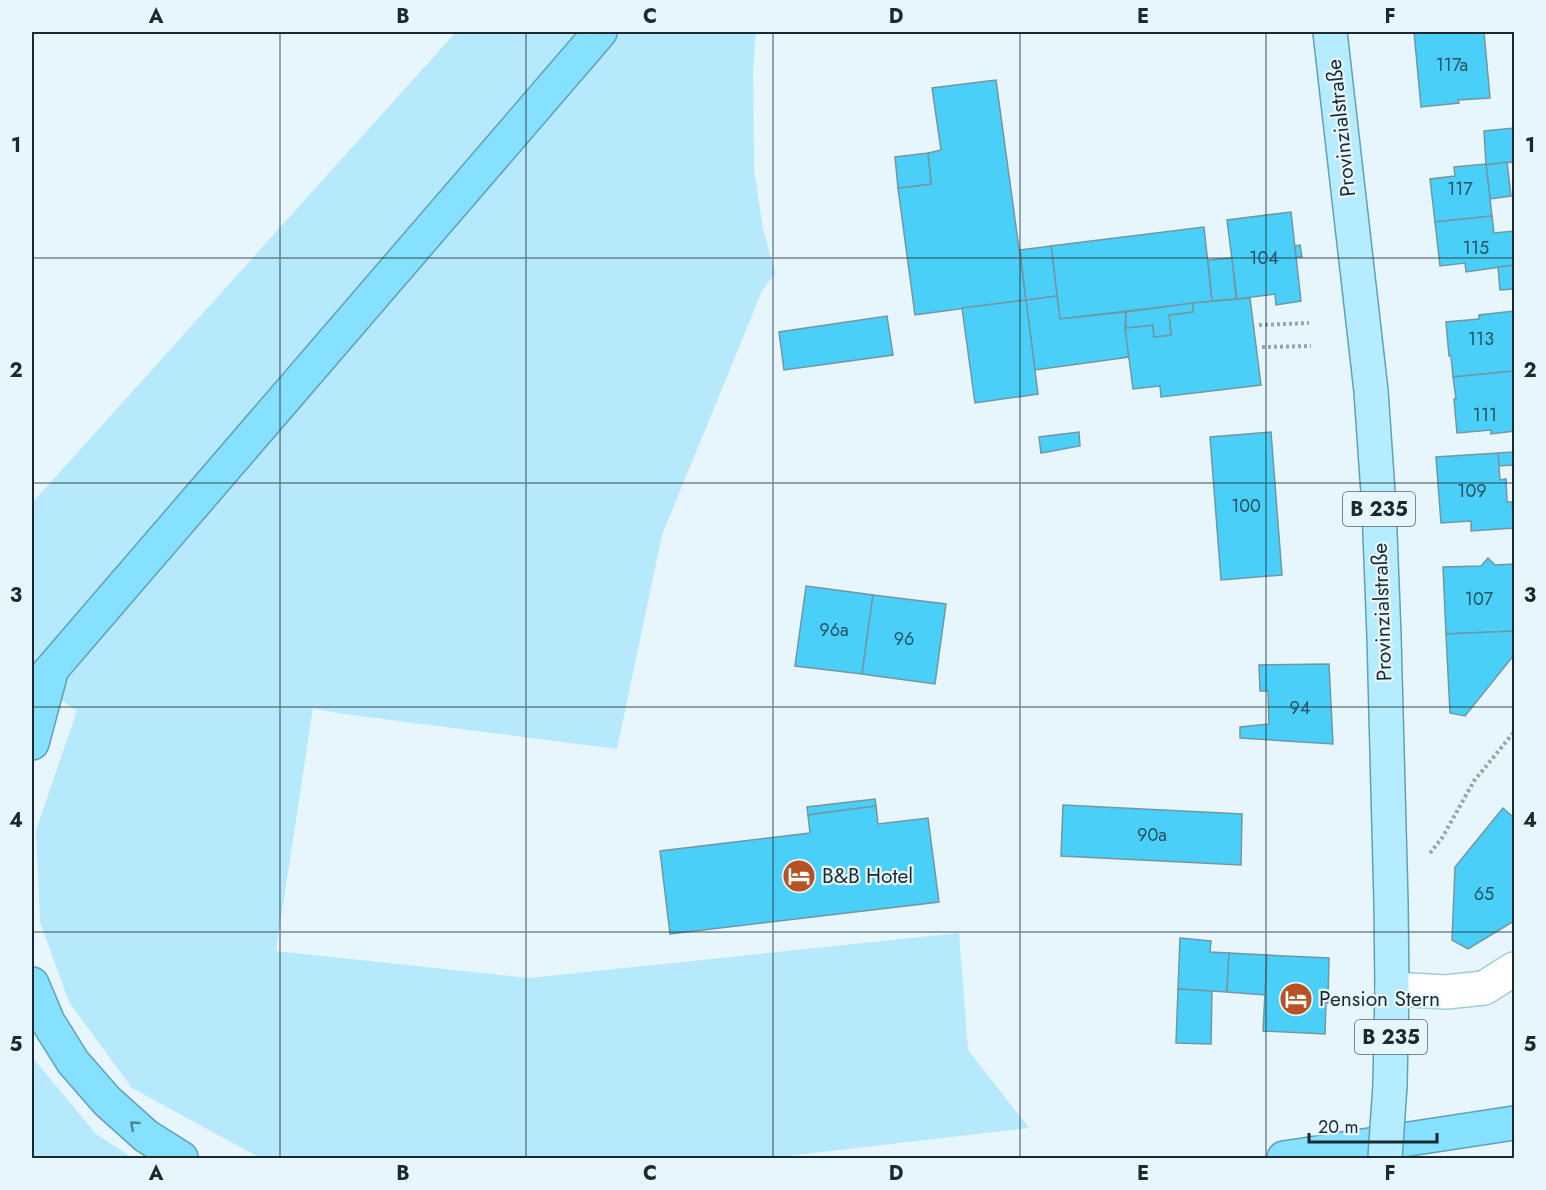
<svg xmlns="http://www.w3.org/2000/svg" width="1546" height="1190" font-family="Jost,sans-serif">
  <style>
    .green { fill: #b6e9fb }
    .building { fill: #4acff8; stroke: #7297a4; stroke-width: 1.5 }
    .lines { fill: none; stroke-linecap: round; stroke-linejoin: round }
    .street-casing { stroke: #a4cad8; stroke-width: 36 }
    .primary-casing { stroke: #61a0b7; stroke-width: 36 }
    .highway-casing { stroke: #61a0b7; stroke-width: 36 }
    .path { stroke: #97a6ac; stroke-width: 4; stroke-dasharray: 3 3; stroke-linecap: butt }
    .street { stroke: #fff; stroke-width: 33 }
    .primary { stroke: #b6ecff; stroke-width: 33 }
    .highway { stroke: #86e0ff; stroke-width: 33 }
    .primary-bridge-casing { stroke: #61a0b7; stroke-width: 36; stroke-linecap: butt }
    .primary-bridge { stroke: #b6ecff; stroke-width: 33 }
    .oneway { stroke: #508598 }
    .grid { fill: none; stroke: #1b2a30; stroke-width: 1.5; stroke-opacity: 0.55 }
    .labels { text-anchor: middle; stroke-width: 4.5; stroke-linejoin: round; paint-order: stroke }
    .number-label { font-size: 18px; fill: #275362 }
    .shield { fill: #e7f6fc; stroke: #58676d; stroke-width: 1.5 }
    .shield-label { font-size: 20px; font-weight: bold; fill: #1b2a30 }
    .street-label { font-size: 21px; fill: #1b2a30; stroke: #e7f6fc }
    .poi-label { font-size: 21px; fill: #1b2a30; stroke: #e7f6fc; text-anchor: start }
    .neatline { fill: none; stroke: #1b2a30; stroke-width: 2 }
    .grid-label { font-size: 20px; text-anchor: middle; font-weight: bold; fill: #1b2a30 }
  </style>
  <rect width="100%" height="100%" fill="#e7f6fc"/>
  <g class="green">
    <path d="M456,32H756L753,69L754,169L763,229L775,273L762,291L662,535L617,749L337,713L313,708L276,951L529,978L959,933L968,1050L1029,1128L771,1158H260L132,1088L69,1002L40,922L36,830L77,711L32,679V503Z"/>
    <path d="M32,1057L96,1134L133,1158H32Z"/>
  </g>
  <g class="building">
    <path d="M1414,32H1484L1490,98L1458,100L1459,103L1421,107Z"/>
    <path d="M996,80L1026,300L915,315L898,188L931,184L928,153L941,150L932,88Z"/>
    <path d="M1514,128V162L1486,165L1484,131Z"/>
    <path d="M928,153L931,184L898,188L895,157Z"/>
    <path d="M1507,162L1511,196L1490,199L1486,165Z"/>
    <path d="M1486,164L1492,216L1435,222L1430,179L1455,176L1454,167Z"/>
    <path d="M1291,212L1301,301L1276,305L1275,294L1237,299L1227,220Z"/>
    <path d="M1492,216L1494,233L1514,231V265L1466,272L1465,263L1440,266L1435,222Z"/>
    <path d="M1204,227L1212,301L1060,319L1051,246Z"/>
    <path d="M1300,245L1302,257H1296L1295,246Z"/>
    <path d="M1051,246L1057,296L1026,300L1020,250Z"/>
    <path d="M1232,258L1236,299L1212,301L1208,260Z"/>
    <path d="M1514,265V289L1500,290L1498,267Z"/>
    <path d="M1057,296L1060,319L1126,312L1125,328L1129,357L1035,370L1026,300Z"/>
    <path d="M1250,298L1261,385L1161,397L1160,386L1133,389L1125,328L1153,325L1154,337L1171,335L1169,315L1193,312V303Z"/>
    <path d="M1026,300L1038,394L975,403L962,308Z"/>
    <path d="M1193,303V312L1169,315L1171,335L1154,337L1153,325L1126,328V312Z"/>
    <path d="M1514,311V371L1453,377L1451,356H1449L1446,322L1479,319V315Z"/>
    <path d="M887,316L893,355L784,370L779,332Z"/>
    <path d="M1514,371V431L1491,434V430L1457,433L1454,399H1456L1453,377Z"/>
    <path d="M1079,432L1080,446L1041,453L1039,437Z"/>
    <path d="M1271,432L1282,575L1221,580L1210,437Z"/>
    <path d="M1514,452V468H1513L1512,465L1499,466L1498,453Z"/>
    <path d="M1498,453L1500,480L1506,479L1507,502H1512L1514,528L1471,531V521L1441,523L1436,457Z"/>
    <path d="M1488,558L1495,565L1514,564V631L1446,634L1443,567L1481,566Z"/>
    <path d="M806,586L873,595L862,674L795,666Z"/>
    <path d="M873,595L946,604L935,684L862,674Z"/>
    <path d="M1514,631V655L1465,716L1450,713L1446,634Z"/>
    <path d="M1329,664L1333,744L1240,738V727L1269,724L1268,691H1260L1259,665Z"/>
    <path d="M875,799L876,806L808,815L807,807Z"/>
    <path d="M1063,805L1242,814L1241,865L1061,856Z"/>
    <path d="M876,806L878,824L928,818L939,902L670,934L660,851L810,833L808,815Z"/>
    <path d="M1503,808L1514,818V921L1468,949L1452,940L1455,867Z"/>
    <path d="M1180,938L1211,941L1210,952L1229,953L1227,992L1178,989Z"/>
    <path d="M1229,953L1267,955L1265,995L1227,992Z"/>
    <path d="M1267,955L1329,958L1328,1003H1326L1325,1034L1263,1031Z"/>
    <path d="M1178,989L1212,991L1211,1044L1176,1043Z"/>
  </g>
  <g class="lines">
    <defs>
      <path id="street" d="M1392,989L1446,992L1484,988L1514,969"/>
      <path id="primary" d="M1330,32L1371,391L1379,507L1384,636L1391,903L1392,989L1390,1085"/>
      <g id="highway">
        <path d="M32,692L600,32"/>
        <path d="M32,743L51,672"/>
        <path d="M32,984L48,1022L73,1062L107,1101L146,1136L181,1158"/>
        <path d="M1284,1158L1514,1123"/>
      </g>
    </defs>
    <use href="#street" class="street-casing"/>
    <use href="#primary" class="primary-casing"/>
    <use href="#highway" class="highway-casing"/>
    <g class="path">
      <path d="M1259,325L1309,323"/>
      <path d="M1262,347L1311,346"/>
      <path d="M1430,853L1442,838L1474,781L1514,732"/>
    </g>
    <use href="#street" class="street"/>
    <use href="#primary" class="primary"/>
    <use href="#highway" class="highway"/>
    <defs>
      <path id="primary-bridge" d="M1385,1158L1390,1085"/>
    </defs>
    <use href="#primary-bridge" class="primary-bridge-casing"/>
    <use href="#primary-bridge" class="primary-bridge"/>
  </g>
  <defs><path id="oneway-chevron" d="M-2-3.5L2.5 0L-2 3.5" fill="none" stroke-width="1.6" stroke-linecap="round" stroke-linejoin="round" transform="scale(1.5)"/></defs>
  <use class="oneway" href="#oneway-chevron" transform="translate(134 1125) rotate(-139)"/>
  <path class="grid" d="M280,32V1158M526,32V1158M773,32V1158M1020,32V1158M1266,32V1158M32,258H1514M32,483H1514M32,707H1514M32,932H1514"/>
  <defs>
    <symbol id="hotel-disc" viewBox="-11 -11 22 22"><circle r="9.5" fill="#b85225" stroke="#e7f6fc"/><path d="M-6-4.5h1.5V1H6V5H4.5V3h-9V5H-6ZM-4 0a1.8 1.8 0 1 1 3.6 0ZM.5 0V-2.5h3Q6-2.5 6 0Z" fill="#fff"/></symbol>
  </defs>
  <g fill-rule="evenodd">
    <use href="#hotel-disc" x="780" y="857" width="38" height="38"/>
    <use href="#hotel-disc" x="1277" y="980" width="38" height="38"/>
  </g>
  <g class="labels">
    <g class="number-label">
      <text x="1452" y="71">117a</text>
      <text x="1460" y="195">117</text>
      <text x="1476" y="254">115</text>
      <text x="1264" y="264">104</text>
      <text x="1481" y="345">113</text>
      <text x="1485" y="421">111</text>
      <text x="1472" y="497">109</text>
      <text x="1246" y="512">100</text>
      <text x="1479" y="605">107</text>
      <text x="834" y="636">96a</text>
      <text x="904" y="645">96</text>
      <text x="1300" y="714">94</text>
      <text x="1152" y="841">90a</text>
      <text x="1484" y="900">65</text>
    </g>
    <g class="shield">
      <rect x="1343" y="492" width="72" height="34" rx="4.5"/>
      <rect x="1355" y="1020" width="72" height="34" rx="4.5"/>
    </g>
    <g class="shield-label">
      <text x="1379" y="516">B 235</text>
      <text x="1391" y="1044">B 235</text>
    </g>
    <g class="street-label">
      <text transform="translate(1341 128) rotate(-96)" y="7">Provinzialstraße</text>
      <text transform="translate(1382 612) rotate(-92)" y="7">Provinzialstraße</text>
    </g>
    <g class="poi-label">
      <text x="822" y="883">B&amp;B Hotel</text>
      <text x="1319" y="1006">Pension Stern</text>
    </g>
  </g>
  <rect width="1546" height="1190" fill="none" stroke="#e7f6fc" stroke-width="66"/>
  <path d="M1309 1133v9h128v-9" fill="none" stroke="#1b2a30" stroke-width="3"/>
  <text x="1318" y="1133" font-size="18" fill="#1b2a30" stroke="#e7f6fc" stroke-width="4.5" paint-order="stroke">20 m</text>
  <rect x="33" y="33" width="1480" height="1124" class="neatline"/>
  <g class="grid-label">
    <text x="156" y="23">A</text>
    <text x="403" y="23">B</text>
    <text x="650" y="23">C</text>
    <text x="896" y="23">D</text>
    <text x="1143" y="23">E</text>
    <text x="1390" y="23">F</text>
    <text x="16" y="152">1</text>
    <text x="1530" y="152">1</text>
    <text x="16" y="377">2</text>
    <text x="1530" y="377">2</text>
    <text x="16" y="602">3</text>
    <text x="1530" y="602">3</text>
    <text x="16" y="827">4</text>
    <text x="1530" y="827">4</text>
    <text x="16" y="1051">5</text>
    <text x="1530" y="1051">5</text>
    <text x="156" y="1180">A</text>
    <text x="403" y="1180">B</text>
    <text x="650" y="1180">C</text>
    <text x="896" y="1180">D</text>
    <text x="1143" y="1180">E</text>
    <text x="1390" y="1180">F</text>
  </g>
</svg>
